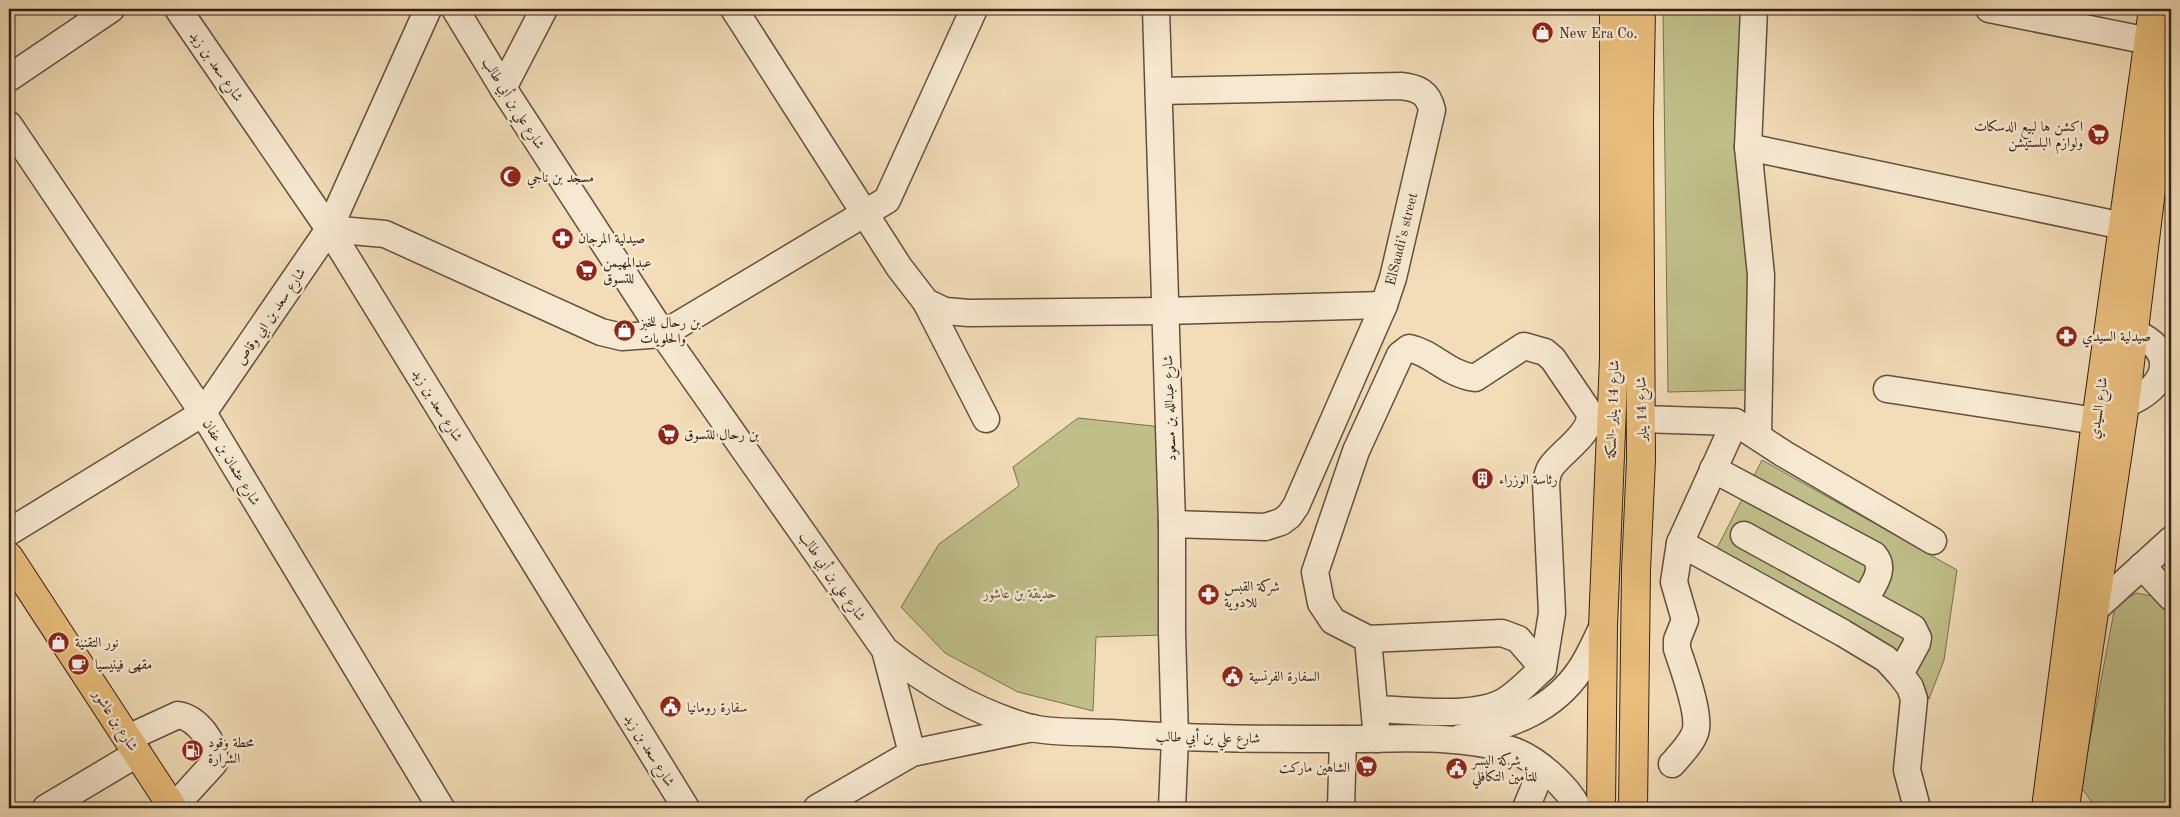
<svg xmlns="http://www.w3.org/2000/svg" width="2180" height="817" font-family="'Old Standard TT',Amiri,serif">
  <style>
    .garden { fill: #c0bf8a; stroke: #7a7050 }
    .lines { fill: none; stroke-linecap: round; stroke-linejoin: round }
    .minor-casing { stroke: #644f3e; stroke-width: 29 }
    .major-casing { stroke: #342015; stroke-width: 30 }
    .highway-casing { stroke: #342015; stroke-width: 30 }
    .minor { stroke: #f7e9d1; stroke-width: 26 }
    .major { stroke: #e9be7c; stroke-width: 28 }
    .highway { stroke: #e9be7c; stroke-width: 28 }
    .labels { text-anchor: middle; stroke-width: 5; stroke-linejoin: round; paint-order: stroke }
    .poi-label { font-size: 14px; fill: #342015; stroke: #f7e9d1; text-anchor: start }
    .street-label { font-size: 14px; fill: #342015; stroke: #f7e9d1 }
    .park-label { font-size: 14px; font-style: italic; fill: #5e5038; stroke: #f7e9d1 }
  </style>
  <rect width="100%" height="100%" fill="#f2ddb8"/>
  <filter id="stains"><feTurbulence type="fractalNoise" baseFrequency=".004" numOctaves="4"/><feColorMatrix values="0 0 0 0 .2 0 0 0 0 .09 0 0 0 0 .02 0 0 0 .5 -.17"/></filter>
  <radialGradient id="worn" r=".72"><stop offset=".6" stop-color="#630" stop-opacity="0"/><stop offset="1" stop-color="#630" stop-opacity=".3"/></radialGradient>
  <g class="garden">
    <path d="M1663,9H1761L1748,390L1668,392Z"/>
    <path d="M1078,418L1162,427L1163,635L1096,637L1093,711L1018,692L945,653L901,607L939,544L1019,486L1013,467Z"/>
    <path d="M1762,460L1957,570L1944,660L1929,699L1924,686L1894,658L1711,560Z"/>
    <path d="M2136,593L2152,596L2171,607V808H2096L2081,787L2115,606Z"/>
  </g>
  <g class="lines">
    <defs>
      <g id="minor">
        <path d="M178,9L329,229L686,808"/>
        <path d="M455,9L503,88L663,334L885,650C929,685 977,713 1031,728C1052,733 1088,732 1111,733C1189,739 1267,739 1345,739C1400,739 1457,734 1511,750C1535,757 1567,786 1578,808"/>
        <path d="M734,9L899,267L926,302L986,419"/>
        <path d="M1156,9L1172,524V632L1175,738L1172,808"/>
        <path d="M1754,9L1748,147L1761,275L1758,436"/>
        <path d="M1989,9L2149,41"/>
        <path d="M9,78L111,9"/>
        <path d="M503,88L544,9"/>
        <path d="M1159,91L1401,86C1418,88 1428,92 1432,110L1393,278L1384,305L1296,506L1289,516L1281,522L1265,527L1172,524"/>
        <path d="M9,125L203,413L441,808"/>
        <path d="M1748,147L2123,226"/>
        <path d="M329,229L385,234L601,332L622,337L663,334L887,200L974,9"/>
        <path d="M926,302L945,311L969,313L1165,311L1384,305"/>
        <path d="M1887,389L2096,421"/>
        <path d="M2125,404C2168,388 2180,351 2133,332"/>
        <path d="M1640,419L1735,422L1784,454L1933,541"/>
        <path d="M1713,469L1874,555C1887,570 1872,586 1864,601"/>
        <path d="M9,532L203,413L329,229L428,9"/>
        <path d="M1744,535L1913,628L1918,638L1917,643L1900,674"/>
        <path d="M1680,543L1843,633L1886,659L1900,674L1910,687L1914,699L1907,770L1917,808"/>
        <path d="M2142,566L2171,597"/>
        <path d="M2094,610L2171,540"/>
        <path d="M1368,639L1502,633L1518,639L1543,668C1531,679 1519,692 1505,701C1474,719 1410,710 1375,709"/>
        <path d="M885,650L912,753"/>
        <path d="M128,738L178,715C197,718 217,743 214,763L173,808"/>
        <path d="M1460,738C1508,724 1550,714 1580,670C1589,657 1596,640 1603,626"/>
        <path d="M1377,739L1368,639L1333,621L1321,603L1315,572L1356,451L1400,355L1409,348C1433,353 1447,374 1475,378L1524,346L1545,352L1553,359L1589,412C1595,432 1562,451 1551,467C1548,471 1547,477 1546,482L1552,613L1543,668"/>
        <path d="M1672,764C1680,755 1694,741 1696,729C1699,710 1683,667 1677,649V640L1685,620L1674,582L1680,543L1735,422"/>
        <path d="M46,808L138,753"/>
        <path d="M817,808L912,753L1033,728"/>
        <path d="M1341,808L1343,739"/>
        <path d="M1526,808L1542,769"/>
      </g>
      <g id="major">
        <path d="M9,557L173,808"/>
        <path d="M2065,807L2125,404L2171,26"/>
        <path d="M2046,808L2096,421L2153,9"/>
      </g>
      <g id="highway">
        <path d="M1601,808L1603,626L1614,358V9"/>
        <path d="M1633,808L1636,570L1641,459L1639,120L1641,9"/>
      </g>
    </defs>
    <use href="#minor" class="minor-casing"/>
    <use href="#major" class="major-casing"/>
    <use href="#highway" class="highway-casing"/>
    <use href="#minor" class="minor"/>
    <use href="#major" class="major"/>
    <use href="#highway" class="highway"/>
  </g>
  <defs>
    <symbol id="shop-disc" viewBox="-11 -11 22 22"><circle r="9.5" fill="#8f2418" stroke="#f7e9d1"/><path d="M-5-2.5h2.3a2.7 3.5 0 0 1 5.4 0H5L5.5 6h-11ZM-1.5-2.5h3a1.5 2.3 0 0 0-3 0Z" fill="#fff"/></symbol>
    <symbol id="supermarket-disc" viewBox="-11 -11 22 22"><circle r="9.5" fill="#8f2418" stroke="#f7e9d1"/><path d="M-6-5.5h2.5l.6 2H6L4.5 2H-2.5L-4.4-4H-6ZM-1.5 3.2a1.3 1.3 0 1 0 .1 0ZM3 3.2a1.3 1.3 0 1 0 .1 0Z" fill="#fff"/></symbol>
    <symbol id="mosque-disc" viewBox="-11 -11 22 22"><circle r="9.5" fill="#8f2418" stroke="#f7e9d1"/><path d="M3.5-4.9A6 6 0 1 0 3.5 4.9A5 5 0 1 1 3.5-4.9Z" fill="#fff"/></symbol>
    <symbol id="pharmacy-disc" viewBox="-11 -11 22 22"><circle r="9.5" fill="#8f2418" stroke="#f7e9d1"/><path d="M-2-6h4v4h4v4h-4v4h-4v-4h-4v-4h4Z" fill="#fff"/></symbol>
    <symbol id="building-disc" viewBox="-11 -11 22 22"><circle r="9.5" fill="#8f2418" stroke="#f7e9d1"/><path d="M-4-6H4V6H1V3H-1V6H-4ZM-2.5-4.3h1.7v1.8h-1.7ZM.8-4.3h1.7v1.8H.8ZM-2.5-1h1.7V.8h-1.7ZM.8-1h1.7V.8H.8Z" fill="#fff"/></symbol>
    <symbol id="cafe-disc" viewBox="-11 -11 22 22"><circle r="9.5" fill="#8f2418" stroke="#f7e9d1"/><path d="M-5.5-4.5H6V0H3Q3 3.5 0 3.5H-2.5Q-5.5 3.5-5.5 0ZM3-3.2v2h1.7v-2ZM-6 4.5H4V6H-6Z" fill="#fff"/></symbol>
    <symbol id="civic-disc" viewBox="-11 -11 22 22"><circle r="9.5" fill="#8f2418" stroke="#f7e9d1"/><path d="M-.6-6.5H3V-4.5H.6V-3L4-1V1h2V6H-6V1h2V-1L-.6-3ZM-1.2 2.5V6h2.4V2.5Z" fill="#fff"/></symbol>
    <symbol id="fuel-disc" viewBox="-11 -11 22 22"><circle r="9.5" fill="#8f2418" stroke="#f7e9d1"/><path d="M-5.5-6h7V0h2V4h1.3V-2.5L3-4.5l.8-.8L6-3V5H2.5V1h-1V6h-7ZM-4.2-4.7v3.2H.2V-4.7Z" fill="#fff"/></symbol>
  </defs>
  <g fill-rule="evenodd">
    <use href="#shop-disc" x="1530" y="20" width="25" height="25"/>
    <use href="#supermarket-disc" x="2086" y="122" width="25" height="25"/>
    <use href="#mosque-disc" x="498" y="164" width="25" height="25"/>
    <use href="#pharmacy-disc" x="550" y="226" width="25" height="25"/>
    <use href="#supermarket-disc" x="574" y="258" width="25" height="25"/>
    <use href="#shop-disc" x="612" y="318" width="25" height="25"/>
    <use href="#pharmacy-disc" x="2054" y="324" width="25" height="25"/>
    <use href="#supermarket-disc" x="656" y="422" width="25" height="25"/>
    <use href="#building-disc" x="1470" y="466" width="25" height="25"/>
    <use href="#pharmacy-disc" x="1196" y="582" width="25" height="25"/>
    <use href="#shop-disc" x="46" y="630" width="25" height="25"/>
    <use href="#cafe-disc" x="66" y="652" width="25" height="25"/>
    <use href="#civic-disc" x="1220" y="664" width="25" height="25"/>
    <use href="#civic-disc" x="658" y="694" width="25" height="25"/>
    <use href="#fuel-disc" x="180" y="738" width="25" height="25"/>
    <use href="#supermarket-disc" x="1354" y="754" width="25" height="25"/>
    <use href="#civic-disc" x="1444" y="756" width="25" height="25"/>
  </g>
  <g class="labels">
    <g class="poi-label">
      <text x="1559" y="38">New Era Co.</text>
      <text x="2083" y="131" text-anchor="end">اكشن ها لبيع الدسكات<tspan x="2083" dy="16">ولوازم البلستيشن</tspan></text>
      <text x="527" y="182">مسجد بن ناجي</text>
      <text x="578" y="243">صيدلية المرجان</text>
      <text x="603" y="267">عبدالمهيمن<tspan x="603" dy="16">للتسوق</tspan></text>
      <text x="640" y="327">بن رحال للخبز<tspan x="640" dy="16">والحلويات</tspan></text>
      <text x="2082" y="341">صيدلية السيدي</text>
      <text x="684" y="439">بن رحال للتسوق</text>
      <text x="1499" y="484">رئاسة الوزراء</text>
      <text x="1224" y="591">شركة القبس<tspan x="1224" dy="16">للادوية</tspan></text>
      <text x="75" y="647">نور التقنية</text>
      <text x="95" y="669">مقهى فينيسيا</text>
      <text x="1249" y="681">السفارة الفرنسية</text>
      <text x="687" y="712">سفارة رومانيا</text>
      <text x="208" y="747">محطة وقود<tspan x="208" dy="16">الشرارة</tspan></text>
      <text x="1472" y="765">شركة اليسر<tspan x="1472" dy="16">للتأمين التكافلي</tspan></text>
      <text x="1350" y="772" text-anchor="end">الشاهين ماركت</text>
    </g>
    <g class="street-label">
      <text transform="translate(217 66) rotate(55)" y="5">شارع سعد بن زيد</text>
      <text transform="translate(514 103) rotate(58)" y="5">شارع علي بن أبي طالب</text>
      <text transform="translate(1401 239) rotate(-76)" y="5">ElSaadi’s street</text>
      <text transform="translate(270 316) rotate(-56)" y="5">شارع سعد بن ابي وقاص</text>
      <text transform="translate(438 405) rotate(58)" y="5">شارع سعد بن زيد</text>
      <text transform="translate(1169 408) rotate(-92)" y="5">شارع عبدالله بن مسعود</text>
      <text transform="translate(2098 408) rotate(-82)" y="5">شارع السيدي</text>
      <text transform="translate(1612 409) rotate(-88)" y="5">شارع 14 يناير -السكة</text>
      <text transform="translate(1641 409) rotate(-91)" y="5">شارع 14 يناير</text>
      <text transform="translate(232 462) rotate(59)" y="5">شارع عثمان بن عفان</text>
      <text transform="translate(833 576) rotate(55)" y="5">شارع علي بن أبي طالب</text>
      <text transform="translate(116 720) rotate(57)" y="5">شارع بن عاشور</text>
      <text transform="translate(1208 737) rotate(1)" y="5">شارع علي بن أبي طالب</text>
      <text transform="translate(650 750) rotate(58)" y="5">شارع سعد بن زيد</text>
    </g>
    <g class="park-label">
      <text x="1020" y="598">حديقة بن عاشور</text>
    </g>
  </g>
  <rect width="2180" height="817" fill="none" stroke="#f2ddb8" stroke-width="30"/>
  <rect x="10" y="10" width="2160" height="797" fill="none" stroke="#342015" stroke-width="2.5"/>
  <rect x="15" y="15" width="2150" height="787" fill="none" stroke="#342015"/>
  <rect width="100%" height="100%" filter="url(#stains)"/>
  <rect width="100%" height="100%" fill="url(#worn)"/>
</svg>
